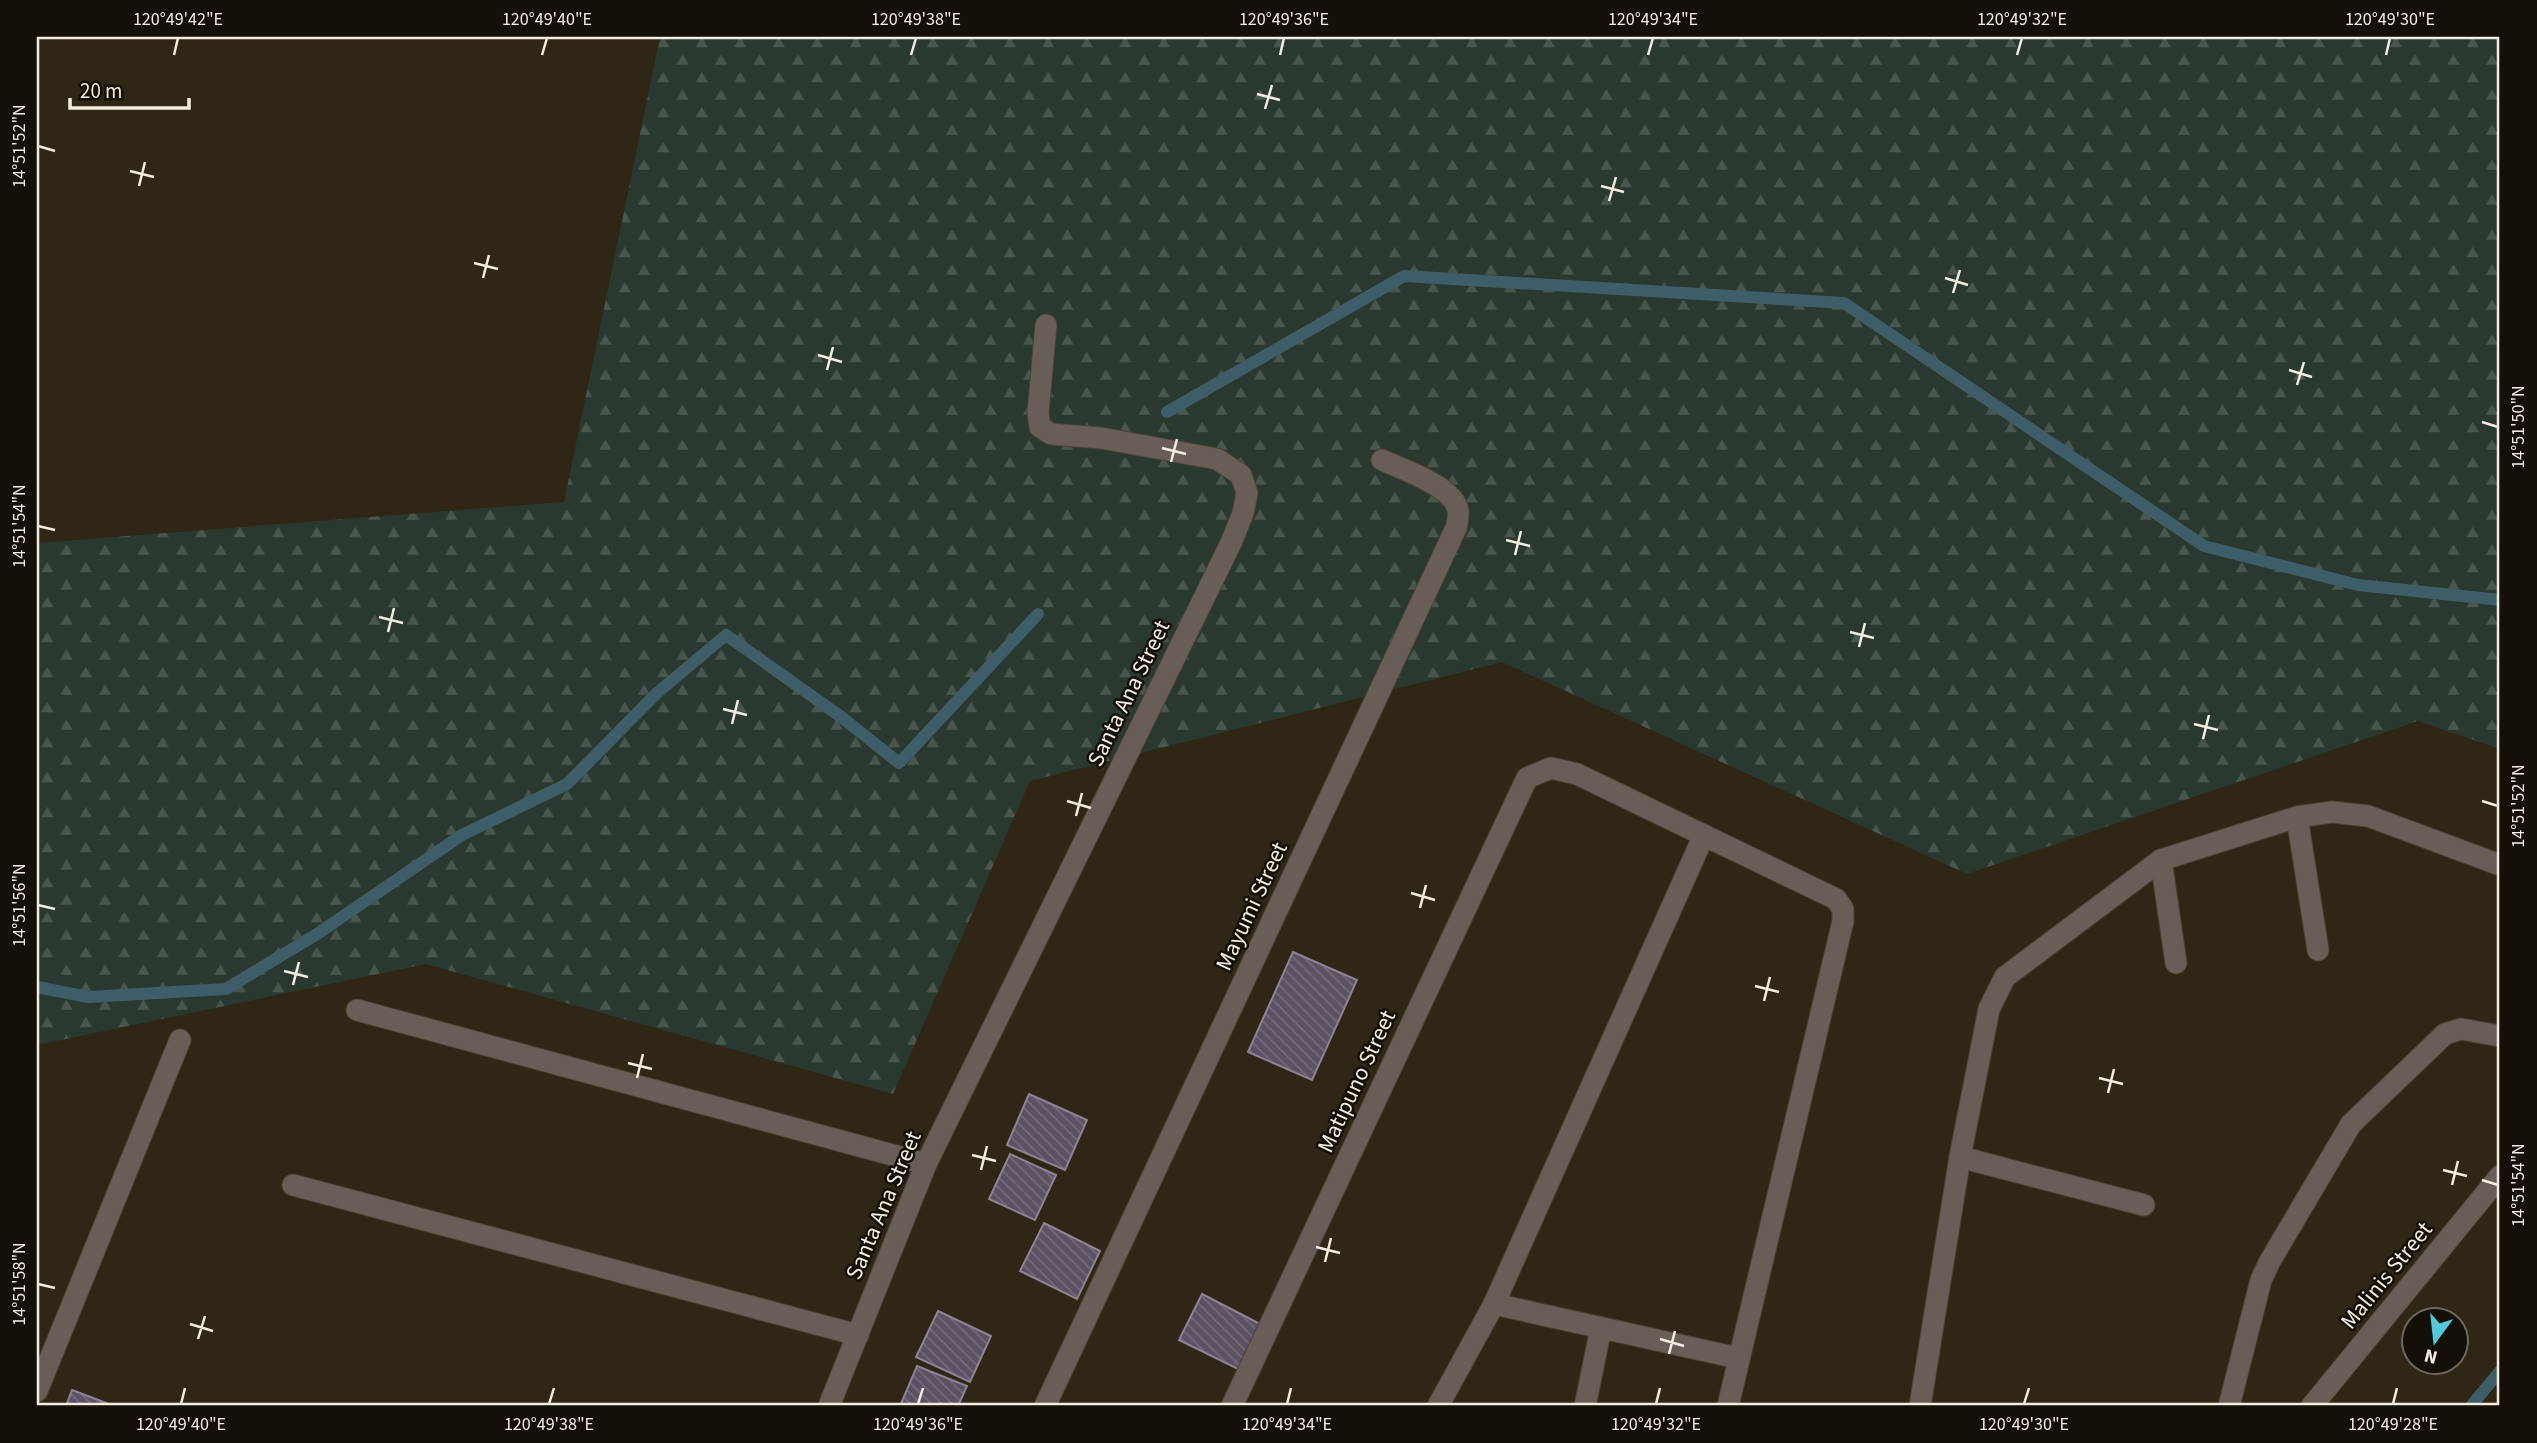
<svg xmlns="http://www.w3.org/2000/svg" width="2537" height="1443" font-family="'Source Sans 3',sans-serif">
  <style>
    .forest { fill: url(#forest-firs) }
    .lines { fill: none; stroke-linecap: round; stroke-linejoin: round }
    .stream { stroke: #3e5d68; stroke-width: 12 }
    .building { fill: url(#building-back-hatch); stroke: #8e8296; stroke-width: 2 }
    .minor-casing { stroke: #4b4232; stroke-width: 23 }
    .minor { stroke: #695e57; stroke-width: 21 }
    .ticks { fill: none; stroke: #f3ede1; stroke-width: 2.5 }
    .labels { text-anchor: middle; stroke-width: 5; stroke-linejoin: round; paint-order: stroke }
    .street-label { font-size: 23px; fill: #f3ede1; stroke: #141008 }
    .neatline { fill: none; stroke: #f3ede1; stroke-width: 2.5 }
    .ticks-label { font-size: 18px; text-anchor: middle; fill: #f3ede1 }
  </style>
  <defs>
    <pattern id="forest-firs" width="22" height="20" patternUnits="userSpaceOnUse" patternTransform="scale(1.75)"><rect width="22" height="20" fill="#29392f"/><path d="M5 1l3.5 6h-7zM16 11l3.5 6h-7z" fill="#48564d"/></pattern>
    <pattern id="building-back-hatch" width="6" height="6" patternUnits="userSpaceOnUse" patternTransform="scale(1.75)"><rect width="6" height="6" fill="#5c5063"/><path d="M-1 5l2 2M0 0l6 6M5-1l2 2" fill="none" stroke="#746a79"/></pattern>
  </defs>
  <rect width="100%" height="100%" fill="#302615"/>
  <path class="forest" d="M660,37H2500V749L2418,721L1967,874L1502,662L1030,781L893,1094L426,964L37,1045V543L564,502Z"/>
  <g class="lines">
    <g class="stream">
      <path d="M1167,412L1404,276L1844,303L2204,546L2358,585L2500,600"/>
      <path d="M37,987L88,997L226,989L317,934L462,835L567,784L657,693L726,635L840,716L899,763L1038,614"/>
      <path d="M2471,1406L2500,1371"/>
    </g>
  </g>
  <g class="building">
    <path d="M1293,952L1357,980L1312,1080L1248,1052Z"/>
    <path d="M1029,1094L1087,1120L1065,1170L1007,1145Z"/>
    <path d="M1010,1154L1056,1175L1035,1220L989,1199Z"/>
    <path d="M1044,1223L1100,1251L1077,1299L1020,1271Z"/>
    <path d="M1202,1294L1262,1325L1240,1370L1179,1340Z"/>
    <path d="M938,1311L991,1336L970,1382L916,1357Z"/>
    <path d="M917,1366L967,1386L958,1406H900Z"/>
    <path d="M72,1390L114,1406H66Z"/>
  </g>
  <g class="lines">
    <defs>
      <g id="minor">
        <path d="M2297,817L2318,950"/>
        <path d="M2161,860L2176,963"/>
        <path d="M357,1010L926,1164"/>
        <path d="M1960,1157L2144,1205"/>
        <path d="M293,1185L858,1335"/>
        <path d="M1494,1304L1738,1358"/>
        <path d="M37,1391L180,1040"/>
        <path d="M829,1406L926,1164L1231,543L1243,513L1247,493L1241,475L1217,459L1101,438L1051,434L1040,427L1038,413L1046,325"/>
        <path d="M1045,1406L1456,528C1457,523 1459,516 1458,511C1455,487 1402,469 1382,460"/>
        <path d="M1232,1406L1527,778L1551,768L1577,774L1836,899L1843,909V921L1728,1406"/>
        <path d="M1438,1406L1494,1304L1704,835"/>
        <path d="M1585,1406L1601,1328"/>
        <path d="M1920,1406L1960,1157L1989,1009L2005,977L2161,860L2297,817L2332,812L2368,816L2500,865"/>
        <path d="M2229,1406L2261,1280L2270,1261L2351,1124L2445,1034L2461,1029L2500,1036"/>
        <path d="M2312,1406L2500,1176"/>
      </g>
    </defs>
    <use href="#minor" class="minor-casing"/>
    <use href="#minor" class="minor"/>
  </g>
  <path class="ticks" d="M174,55L178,38M542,55L547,38M911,55L916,38M1280,55L1284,38M1648,55L1653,38M2017,55L2022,38M2386,55L2390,38M1257,94L1280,100M1265,109L1272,85M38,146L55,151M130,171L154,177M139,186L145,162M1601,186L1624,192M1609,201L1616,177M474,263L498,269M483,278L489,255M1945,278L1968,285M1953,293L1960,270M818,355L842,362M827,370L833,347M2289,370L2312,377M2297,385L2304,362M2482,422L2498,427M1162,448L1186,454M1171,462L1177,439M38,526L55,530M1506,540L1530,546M1515,555L1521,531M379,617L403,623M388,632L394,608M1850,632L1874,638M1859,647L1865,623M723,709L747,715M732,724L738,700M2194,724L2218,730M2203,739L2209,715M1067,801L1091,808M2482,801L2498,806M1076,816L1082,793M1411,893L1435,900M38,905L55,909M1420,908L1426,885M284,971L308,977M293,985L299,962M1755,986L1779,992M1764,1001L1770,977M628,1063L652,1069M637,1078L643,1054M2099,1078L2123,1084M2108,1093L2114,1069M972,1155L996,1161M981,1170L987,1146M2443,1170L2467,1176M2482,1180L2498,1185M2452,1185L2458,1161M1316,1247L1340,1253M1325,1262L1331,1238M38,1284L55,1288M190,1324L213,1331M198,1339L205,1316M1660,1339L1684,1346M1669,1354L1675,1331M181,1404L185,1388M549,1404L554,1388M918,1404L923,1388M1287,1404L1291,1388M1656,1404L1660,1388M2024,1404L2029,1388M2393,1404L2397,1388"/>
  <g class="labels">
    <g class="street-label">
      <text transform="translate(1128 693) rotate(-64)" y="8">Santa Ana Street</text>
      <text transform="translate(1251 906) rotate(-65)" y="8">Mayumi Street</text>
      <text transform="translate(1356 1081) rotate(-65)" y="8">Matipuno Street</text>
      <text transform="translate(883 1205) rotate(-67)" y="8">Santa Ana Street</text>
      <text transform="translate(2386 1275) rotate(-51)" y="8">Malinis Street</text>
    </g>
  </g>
  <rect width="2537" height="1443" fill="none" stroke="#141008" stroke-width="77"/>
  <g transform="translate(2435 1341) rotate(195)"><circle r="33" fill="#141008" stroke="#6d685f" stroke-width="2"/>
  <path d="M0-5L12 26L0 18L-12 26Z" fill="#53cadc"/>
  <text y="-10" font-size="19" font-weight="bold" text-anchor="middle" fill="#f3ede1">N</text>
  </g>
  <path d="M70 98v10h119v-10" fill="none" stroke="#f3ede1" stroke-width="3.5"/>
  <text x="80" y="98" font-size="21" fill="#f3ede1" stroke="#141008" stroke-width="5" paint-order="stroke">20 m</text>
  <rect x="38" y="38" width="2460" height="1366" class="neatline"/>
  <g class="ticks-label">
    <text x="178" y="25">120°49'42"E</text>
    <text x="547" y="25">120°49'40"E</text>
    <text x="916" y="25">120°49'38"E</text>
    <text x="1284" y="25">120°49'36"E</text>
    <text x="1653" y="25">120°49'34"E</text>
    <text x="2022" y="25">120°49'32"E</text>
    <text x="2390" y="25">120°49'30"E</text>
    <text transform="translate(19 146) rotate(-90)" y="6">14°51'52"N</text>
    <text transform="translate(2518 427) rotate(-90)" y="6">14°51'50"N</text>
    <text transform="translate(19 526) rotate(-90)" y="6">14°51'54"N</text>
    <text transform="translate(2518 806) rotate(-90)" y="6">14°51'52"N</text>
    <text transform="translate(19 905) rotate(-90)" y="6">14°51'56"N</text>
    <text transform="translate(2518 1185) rotate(-90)" y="6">14°51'54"N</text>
    <text transform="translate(19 1284) rotate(-90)" y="6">14°51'58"N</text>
    <text x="181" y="1430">120°49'40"E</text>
    <text x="549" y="1430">120°49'38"E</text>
    <text x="918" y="1430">120°49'36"E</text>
    <text x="1287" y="1430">120°49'34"E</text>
    <text x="1656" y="1430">120°49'32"E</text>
    <text x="2024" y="1430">120°49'30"E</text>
    <text x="2393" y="1430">120°49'28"E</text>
  </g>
</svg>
